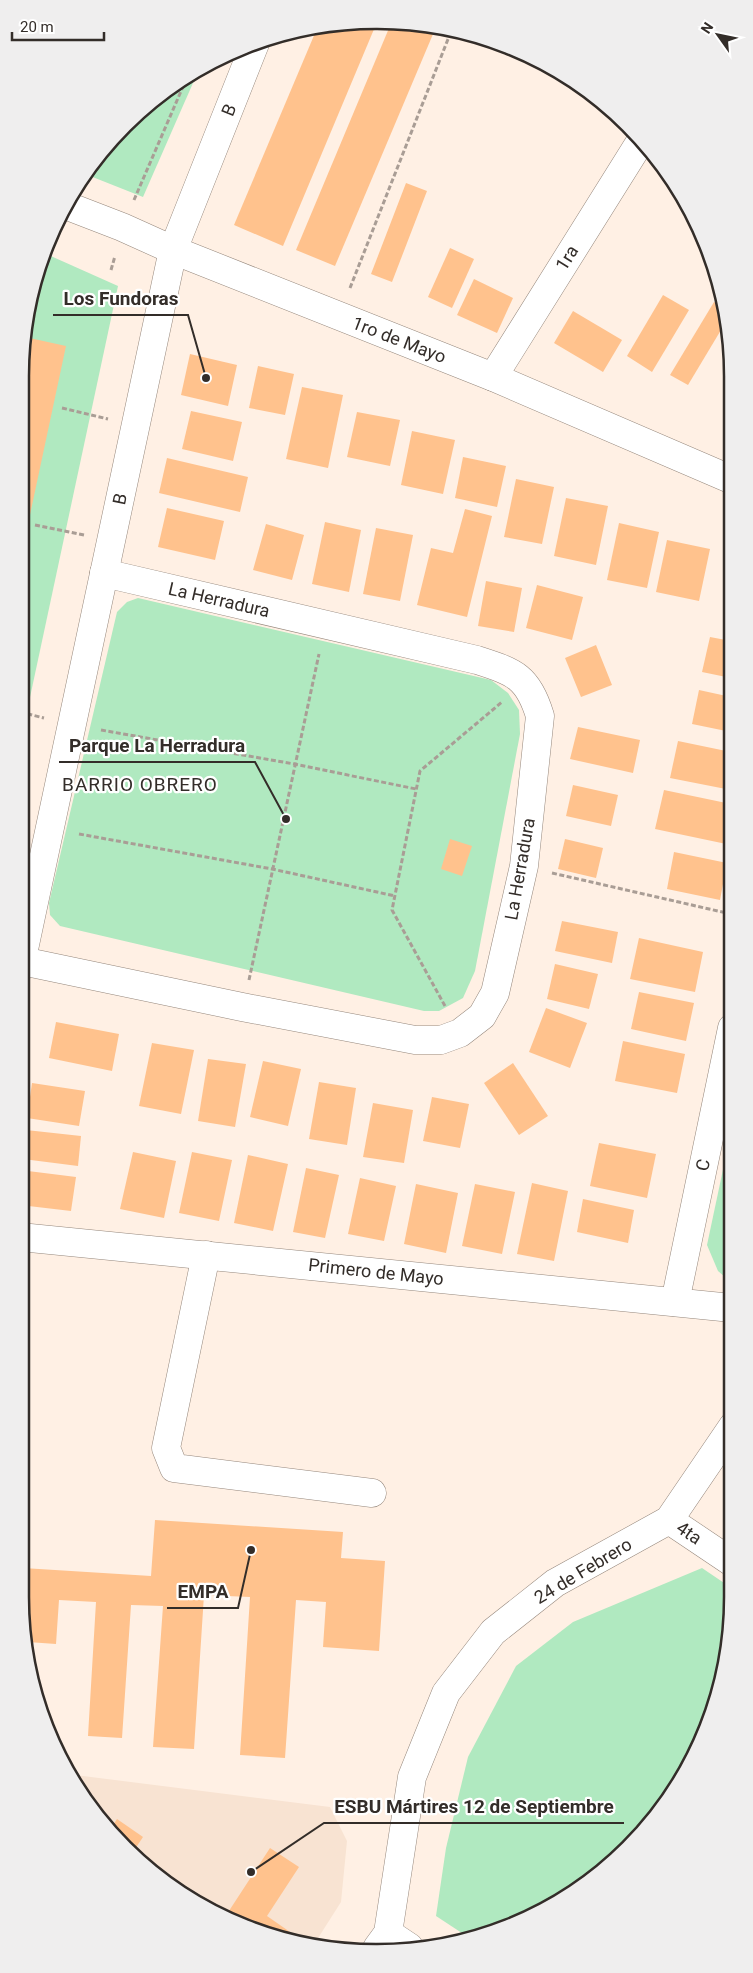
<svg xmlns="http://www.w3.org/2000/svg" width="753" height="1973" font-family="Roboto,sans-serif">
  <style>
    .built { fill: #f8e3d2 }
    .green { fill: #b0e9c0 }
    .building { fill: #ffc28d }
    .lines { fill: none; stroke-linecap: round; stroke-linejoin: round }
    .minor-casing { stroke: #95877c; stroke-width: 29 }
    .major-casing { stroke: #95877c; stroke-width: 29 }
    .path { stroke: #a99d95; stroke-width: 3; stroke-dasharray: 5 2.5; stroke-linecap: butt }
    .minor { stroke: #fff; stroke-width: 28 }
    .major { stroke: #fff; stroke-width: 28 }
    .labels { text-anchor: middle; stroke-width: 4.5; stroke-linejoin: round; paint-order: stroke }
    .street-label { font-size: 18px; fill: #332d29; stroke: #fff }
    .neighbourhood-label { font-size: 19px; letter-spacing: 1px; fill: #332d29; stroke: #fff }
    .rim { fill: none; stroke: #332d29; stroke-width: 2.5 }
    .leader { fill: none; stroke: #332d29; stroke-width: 2 }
    .callout-dot { fill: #332d29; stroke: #fff; stroke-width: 2 }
    .callout-label { font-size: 19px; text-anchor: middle; font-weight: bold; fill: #332d29; stroke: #fff; stroke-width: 4.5; stroke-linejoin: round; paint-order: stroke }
  </style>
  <rect width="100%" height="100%" fill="#fff0e4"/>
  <path class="built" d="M67,1774L330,1807L347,1841L341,1902L313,1946L262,1934L199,1905L108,1831Z"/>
  <g class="green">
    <path d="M200,67L143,197L85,174C110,133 158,91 200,67Z"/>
    <path d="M44,253L118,286L20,744V377L32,284Z"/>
    <path d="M138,598L491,680L508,693L519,710L520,734L475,971L463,998L439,1011H424L60,926L50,915L49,903L117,612L127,602Z"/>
    <path d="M732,1127V1283L718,1271L707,1245Z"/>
    <path d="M702,1568L733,1589L721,1689L696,1754L660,1813L574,1893L513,1926L471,1939L436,1916L446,1848L468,1757L516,1666L573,1622Z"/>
  </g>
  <g class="building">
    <path d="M392,21L436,27L335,266L296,250Z"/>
    <path d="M377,22L283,246L234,225L318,26L330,23Z"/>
    <path d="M406,183L427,191L392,282L371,274Z"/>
    <path d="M450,248L474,259L452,308L428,297Z"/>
    <path d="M474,279L513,298L497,333L457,315Z"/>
    <path d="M663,295L689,310L652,372L627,356Z"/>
    <path d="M714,302L723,307L727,320L688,385L670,375Z"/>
    <path d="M573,311L622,340L603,372L554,343Z"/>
    <path d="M25,337L66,346L21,557L20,376Z"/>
    <path d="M190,354L237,365L228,406L181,395Z"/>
    <path d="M258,366L294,374L285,415L249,408Z"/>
    <path d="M302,387L343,395L328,468L286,459Z"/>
    <path d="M191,411L242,422L233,461L182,449Z"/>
    <path d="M357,412L400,420L390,466L347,457Z"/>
    <path d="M412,431L455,440L443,494L401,485Z"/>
    <path d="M463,457L506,466L497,507L455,498Z"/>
    <path d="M167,458L248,477L240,512L159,493Z"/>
    <path d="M516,479L554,487L542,544L504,537Z"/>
    <path d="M566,498L608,506L596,565L554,556Z"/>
    <path d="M167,508L224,521L215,560L158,547Z"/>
    <path d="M465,509L492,516L467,617L417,605L431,548L453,553Z"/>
    <path d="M325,522L361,530L349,592L312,584Z"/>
    <path d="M619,523L659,532L647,588L607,580Z"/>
    <path d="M266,524L304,535L292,580L253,570Z"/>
    <path d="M376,528L413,535L400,601L363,594Z"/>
    <path d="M667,540L710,549L699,601L656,592Z"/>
    <path d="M486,581L522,588L514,632L478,626Z"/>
    <path d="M537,585L583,597L572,640L526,628Z"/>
    <path d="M710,637L731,641V678L702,672Z"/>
    <path d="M596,645L612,685L581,697L565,658Z"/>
    <path d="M699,690L731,697V732L692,724Z"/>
    <path d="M578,727L640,740L633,773L570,759Z"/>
    <path d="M678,741L731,752V790L670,778Z"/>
    <path d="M573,785L618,795L611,826L566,816Z"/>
    <path d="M664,790L731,804V845L655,829Z"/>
    <path d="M450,839L472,846L462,876L441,869Z"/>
    <path d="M565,839L603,848L596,878L558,869Z"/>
    <path d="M674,852L727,863L720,900L667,889Z"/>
    <path d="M562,921L618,932L612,963L555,951Z"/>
    <path d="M639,938L703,952L695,992L630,979Z"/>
    <path d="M555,964L598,974L589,1009L547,999Z"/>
    <path d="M639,992L694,1003L686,1041L631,1029Z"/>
    <path d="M546,1008L587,1023L570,1068L529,1052Z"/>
    <path d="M56,1022L119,1034L112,1071L49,1058Z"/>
    <path d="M623,1041L685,1054L677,1093L615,1081Z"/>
    <path d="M152,1043L194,1050L181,1114L139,1106Z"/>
    <path d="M208,1059L246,1064L235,1127L198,1121Z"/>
    <path d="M263,1061L301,1069L288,1126L250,1117Z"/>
    <path d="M513,1063L548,1116L519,1135L484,1083Z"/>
    <path d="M319,1082L356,1088L347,1145L309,1139Z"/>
    <path d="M32,1083L85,1091L79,1126L27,1118Z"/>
    <path d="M432,1097L469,1104L460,1148L423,1141Z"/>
    <path d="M373,1103L413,1110L404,1163L363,1157Z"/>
    <path d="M26,1130L81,1136L78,1166L23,1159Z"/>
    <path d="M599,1143L656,1154L647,1198L590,1186Z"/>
    <path d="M133,1152L176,1161L164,1218L120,1209Z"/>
    <path d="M192,1152L232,1160L219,1221L179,1213Z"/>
    <path d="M248,1155L288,1164L273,1231L234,1223Z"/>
    <path d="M306,1168L339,1175L325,1238L293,1232Z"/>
    <path d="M20,1170L76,1177L71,1211L20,1205Z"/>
    <path d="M360,1178L396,1186L384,1241L348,1234Z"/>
    <path d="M532,1183L568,1191L554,1261L517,1254Z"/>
    <path d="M416,1184L458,1193L446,1253L404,1244Z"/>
    <path d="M475,1184L515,1192L502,1254L462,1246Z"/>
    <path d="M583,1199L634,1210L628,1243L577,1232Z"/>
    <path d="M155,1520L343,1532L341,1558L385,1561L379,1651L323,1647L326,1602L296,1600L285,1758L240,1755L250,1597L204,1595L194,1749L153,1747L163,1606L131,1605L122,1738L88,1736L96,1602L59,1600L56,1644L28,1642L21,1601L23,1568L151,1576Z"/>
    <path d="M117,1819L143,1837L133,1852L109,1832Z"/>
    <path d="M270,1848L299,1867L267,1916L290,1932L285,1940L262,1934L225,1917Z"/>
  </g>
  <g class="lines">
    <defs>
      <g id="minor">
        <path d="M493,377L642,139"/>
        <path d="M22,961L242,1007L415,1040H441L460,1033L482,1016L495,993L524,866L540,716C528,676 514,672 477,660L104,573"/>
        <path d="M20,968L173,250L256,41"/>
        <path d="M20,1237L732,1308"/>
        <path d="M206,1255L166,1448L174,1468L372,1493"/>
        <path d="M675,1302L732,1028"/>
        <path d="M669,1520L733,1563"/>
        <path d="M388,1933L409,1947"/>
        <path d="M377,1948L388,1933L412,1777L446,1693L493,1632L555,1583L669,1520L733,1426"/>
      </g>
      <path id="major" d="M65,205L122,227L173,250L493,377L730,479"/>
    </defs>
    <use href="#minor" class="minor-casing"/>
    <use href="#major" class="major-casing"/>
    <g class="path">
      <path d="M134,200L188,75"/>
      <path d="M111,270L115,256"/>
      <path d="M350,288L452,29"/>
      <path d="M62,408L108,419"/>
      <path d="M35,525L84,535"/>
      <path d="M20,712L44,718"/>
      <path d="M101,730L294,764L416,789"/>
      <path d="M79,834L272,869L395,896"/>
      <path d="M552,873L731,914"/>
      <path d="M249,980L319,654"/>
      <path d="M445,1006L392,910L420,771L502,702"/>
    </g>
    <use href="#minor" class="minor"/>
    <use href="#major" class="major"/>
  </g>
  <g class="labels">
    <g class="street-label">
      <text transform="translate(229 110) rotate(-68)" y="6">B</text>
      <text transform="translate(567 258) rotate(-58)" y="6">1ra</text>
      <text transform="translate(399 340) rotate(21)" y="6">1ro de Mayo</text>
      <text transform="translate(120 499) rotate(-78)" y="6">B</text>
      <text transform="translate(219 600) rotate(13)" y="6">La Herradura</text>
      <text transform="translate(520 869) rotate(-80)" y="6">La Herradura</text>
      <text transform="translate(703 1165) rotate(-78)" y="6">C</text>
      <text transform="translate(376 1272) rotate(6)" y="6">Primero de Mayo</text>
      <text transform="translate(689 1533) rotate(34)" y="6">4ta</text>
      <text transform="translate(583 1571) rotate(-31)" y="6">24 de Febrero</text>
    </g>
    <g class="neighbourhood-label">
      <text x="140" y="791">BARRIO OBRERO</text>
    </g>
  </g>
  <path d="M0 0H753V1973H0ZM376 29H377A347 347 0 0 1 724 376V1597A347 347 0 0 1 377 1944H376A347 347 0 0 1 29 1597V376A347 347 0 0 1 376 29Z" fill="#efeeee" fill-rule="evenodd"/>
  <path class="rim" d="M376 29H377A347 347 0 0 1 724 376V1597A347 347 0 0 1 377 1944H376A347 347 0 0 1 29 1597V376A347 347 0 0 1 376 29Z"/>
  <path class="leader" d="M206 378L188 315H53M286 819L255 762H59M251 1550L238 1608H167M251 1872L324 1823H624"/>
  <g class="callout-dot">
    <circle cx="206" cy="378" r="5"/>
    <circle cx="286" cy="819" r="5"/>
    <circle cx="251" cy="1550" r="5"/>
    <circle cx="251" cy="1872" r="5"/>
  </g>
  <g class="callout-label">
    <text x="121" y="305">Los Fundoras</text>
    <text x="157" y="752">Parque La Herradura</text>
    <text x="203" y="1598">EMPA</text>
    <text x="474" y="1813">ESBU Mártires 12 de Septiembre</text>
  </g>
  <g transform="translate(718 35) rotate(303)" stroke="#ffffff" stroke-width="4" paint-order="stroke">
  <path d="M0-4L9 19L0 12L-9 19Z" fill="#332d29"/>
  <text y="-8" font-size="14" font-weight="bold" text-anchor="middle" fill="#332d29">N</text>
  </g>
  <path d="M12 32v8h92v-8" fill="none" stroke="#332d29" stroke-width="2.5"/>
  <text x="20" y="32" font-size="15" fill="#332d29" stroke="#ffffff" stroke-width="4" paint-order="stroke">20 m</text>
</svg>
